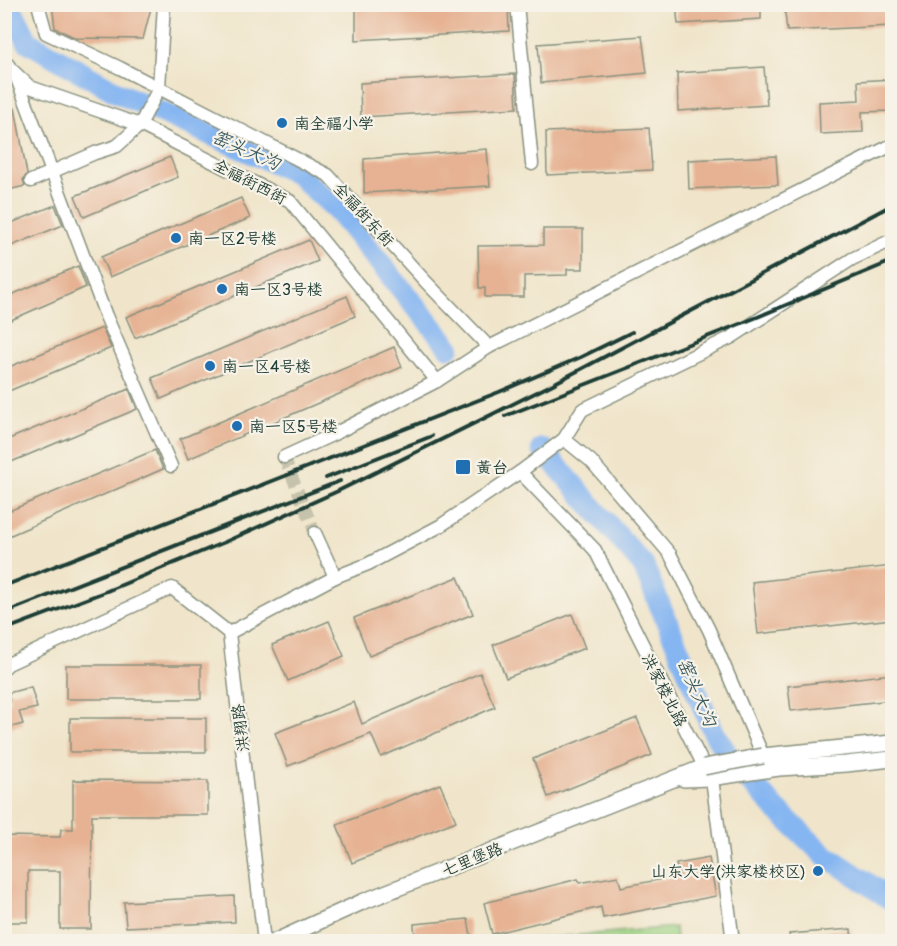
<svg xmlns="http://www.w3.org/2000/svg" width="897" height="946" font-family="Pangolin,'LXGW WenKai TC',sans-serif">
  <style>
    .green { fill: #9cd081; stroke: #5e865a; stroke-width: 1.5 }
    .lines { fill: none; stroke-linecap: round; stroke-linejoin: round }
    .river { stroke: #86b6f1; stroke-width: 22 }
    .building { fill: #e6b293 }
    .minor-tunnel { stroke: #c6c3ac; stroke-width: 12; stroke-dasharray: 12 6; stroke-linecap: butt }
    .minor-casing { stroke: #88917f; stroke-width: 15 }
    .major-casing { stroke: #88917f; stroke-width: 18 }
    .minor { stroke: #fff; stroke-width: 12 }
    .major { stroke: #fff; stroke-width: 15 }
    .rail { stroke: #1f3d34; stroke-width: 4 }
    .major-bridge-casing { stroke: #88917f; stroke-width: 18; stroke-linecap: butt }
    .major-bridge { stroke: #fff; stroke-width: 15 }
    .poi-dot { fill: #1f6fb2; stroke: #f7f3e8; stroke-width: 2 }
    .labels { text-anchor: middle; stroke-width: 4.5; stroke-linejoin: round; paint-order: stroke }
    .poi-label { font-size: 16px; fill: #1f3d34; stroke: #f7f3e8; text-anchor: start }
    .street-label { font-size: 16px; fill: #1f3d34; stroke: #f7f3e8 }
    .water-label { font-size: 18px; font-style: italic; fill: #395b63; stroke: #f7f3e8 }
  </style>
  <rect width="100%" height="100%" fill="#f7f3e8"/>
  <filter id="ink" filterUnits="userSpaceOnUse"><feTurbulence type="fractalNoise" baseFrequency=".0167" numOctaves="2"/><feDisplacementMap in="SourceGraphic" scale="12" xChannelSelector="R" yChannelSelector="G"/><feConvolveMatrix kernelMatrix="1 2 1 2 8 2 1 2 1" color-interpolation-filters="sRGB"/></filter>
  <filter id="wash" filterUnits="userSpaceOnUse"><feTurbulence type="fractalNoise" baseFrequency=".008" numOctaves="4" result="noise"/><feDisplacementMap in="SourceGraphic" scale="24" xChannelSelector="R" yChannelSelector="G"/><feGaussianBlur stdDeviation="1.35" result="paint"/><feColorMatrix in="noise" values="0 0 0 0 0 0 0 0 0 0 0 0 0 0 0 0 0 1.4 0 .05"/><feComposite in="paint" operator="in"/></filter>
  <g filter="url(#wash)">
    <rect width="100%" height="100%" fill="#f0e5ca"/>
    <path class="green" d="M675,927L676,941H511Z"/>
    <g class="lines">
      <g class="river">
        <path d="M9,4L28,42L116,92L296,173L334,207L449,347"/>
        <path d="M542,449L643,565L713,731L731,761L777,810L822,853L892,900"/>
      </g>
    </g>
    <g id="blocks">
      <g class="building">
        <path d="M52,4H152L143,39L76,38L55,28Z"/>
        <path d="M371,4H508L509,31L356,40V5Z"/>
        <path d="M676,4H761V19L678,24Z"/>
        <path d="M784,4H892V26L787,31Z"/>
        <path d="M642,36L647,73L541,83L538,44Z"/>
        <path d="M764,67L767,105L678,111L677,73Z"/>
        <path d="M515,74L517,108L361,117L360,83Z"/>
        <path d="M892,79V111L862,112L863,132L820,134L819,102L859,100L858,81Z"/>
        <path d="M15,108L27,174L23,180L25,186L4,191V110Z"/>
        <path d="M649,128L652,170L547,175L546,132Z"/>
        <path d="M487,149L490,186L364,193V159Z"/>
        <path d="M776,156L778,185L689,189L688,160Z"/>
        <path d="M170,157L178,177L84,217L75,196Z"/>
        <path d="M241,198L250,218L110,277L101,257Z"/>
        <path d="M55,205L63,225L4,249V226Z"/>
        <path d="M543,229H583V269H567V275L524,276V297H485V288H479L478,246L543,245Z"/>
        <path d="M309,240L318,261L135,338L126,317Z"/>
        <path d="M78,266L86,287L4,323V298Z"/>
        <path d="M347,296L355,316L161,399L152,378Z"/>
        <path d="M102,328L111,348L4,393V369Z"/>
        <path d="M394,347L402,367L188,459L180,439Z"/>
        <path d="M129,389L137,409L4,465V441Z"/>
        <path d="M155,450L163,469L4,538V513Z"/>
        <path d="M892,566V619L758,634L752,582Z"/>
        <path d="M458,577L473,614L369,656L354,618Z"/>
        <path d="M572,614L585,648L506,678L493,645Z"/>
        <path d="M329,621L344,656L288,681L272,645Z"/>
        <rect x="66" y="665" width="135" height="34"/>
        <path d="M480,673L495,707L381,757L371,734L288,766L275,733L354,702L362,724Z"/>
        <path d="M892,674V700L791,711L788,686Z"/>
        <path d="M31,687L37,708L19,712L23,724L4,729V703L10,702L8,693Z"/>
        <rect x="70" y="718" width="136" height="34"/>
        <path d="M637,718L652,755L548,797L533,759Z"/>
        <path d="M73,780L208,781V815H92L91,929H60V871H28V922H4V836L60,837L61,829H73Z"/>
        <path d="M440,784L456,821L352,863L337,825Z"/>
        <path d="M709,858L716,896L603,918L601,907L492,934L484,903L578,879L579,883L618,876L621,887L679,876L676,864Z"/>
        <path d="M234,896L235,922L126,927L124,902Z"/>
        <path d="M468,919L472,942H415L414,924Z"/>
        <path d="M851,929L852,942H790L789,934Z"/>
      </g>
    </g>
  </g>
  <g filter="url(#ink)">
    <use href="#blocks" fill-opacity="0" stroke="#88917f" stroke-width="1.5"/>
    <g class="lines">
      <path class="minor-tunnel" d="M284,457L315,533"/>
      <defs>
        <g id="minor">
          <path d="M38,4L46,33L120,68L328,175L426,282L489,347"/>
          <path d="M517,4L532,164"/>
          <path d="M4,60L14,72L30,87L140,125L290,201L437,381"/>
          <path d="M16,76L106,316L171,466"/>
          <path d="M31,181L95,153L117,146L140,125L159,88L164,4"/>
          <path d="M564,439L591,461L670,554L709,630L763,756L764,762"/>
          <path d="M284,457L334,434L437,381L489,347L892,145"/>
          <path d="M520,472L595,550L710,778L713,786L733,942"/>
          <path d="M315,533L335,577L368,564L440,526L520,472L564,439L582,410L732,337L852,259L892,240"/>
          <path d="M4,668L8,664L172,588L229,633"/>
          <path d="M264,942L229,633L335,577"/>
        </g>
        <g id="major">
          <path d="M763,756L892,743"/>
          <path d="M684,779L710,778L779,768L846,764L892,759"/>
          <path d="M274,942L362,902L704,767"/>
        </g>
      </defs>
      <use href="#minor" class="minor-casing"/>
      <use href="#major" class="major-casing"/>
      <use href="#minor" class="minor"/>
      <use href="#major" class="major"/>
      <g class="rail">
        <path d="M505,416L755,318L892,261"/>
        <path d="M326,478L432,436"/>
        <path d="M4,586L499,392L581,357L632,332"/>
        <path d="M4,613L340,481"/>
        <path d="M4,630L107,591L225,542L338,491L551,385L892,205"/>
      </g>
      <defs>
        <path id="major-bridge" d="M704,767L763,756"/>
      </defs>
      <use href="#major-bridge" class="major-bridge-casing"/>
      <use href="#major-bridge" class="major-bridge"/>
    </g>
  </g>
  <g class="poi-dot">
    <circle cx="282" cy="123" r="6"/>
    <circle cx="176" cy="238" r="6"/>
    <circle cx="222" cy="289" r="6"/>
    <circle cx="210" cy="366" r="6"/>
    <circle cx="237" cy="426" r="6"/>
    <rect x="455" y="459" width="16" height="16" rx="3"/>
    <circle cx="818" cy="871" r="6"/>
  </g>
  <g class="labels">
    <g class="poi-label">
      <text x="294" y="129">南全福小学</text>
      <text x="188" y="244">南一区2号楼</text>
      <text x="234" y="295">南一区3号楼</text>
      <text x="222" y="372">南一区4号楼</text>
      <text x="249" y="432">南一区5号楼</text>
      <text x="476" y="473">黄台</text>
      <text x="806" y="877" text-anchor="end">山东大学(洪家楼校区)</text>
    </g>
    <g class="street-label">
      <text transform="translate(250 181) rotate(27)" y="6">全福街西街</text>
      <text transform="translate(364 214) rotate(47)" y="6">全福街东街</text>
      <text transform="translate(665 690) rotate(63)" y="6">洪家楼北路</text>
      <text transform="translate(240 728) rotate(-97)" y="6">洪翔路</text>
      <text transform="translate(472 859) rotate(-22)" y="6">七里堡路</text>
    </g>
    <g class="water-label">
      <text transform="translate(246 150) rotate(24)" y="6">窑头大沟</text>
      <text transform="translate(697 692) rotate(67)" y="6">窑头大沟</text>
    </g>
  </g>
  <rect width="897" height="946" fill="none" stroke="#f7f3e8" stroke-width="24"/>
</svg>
